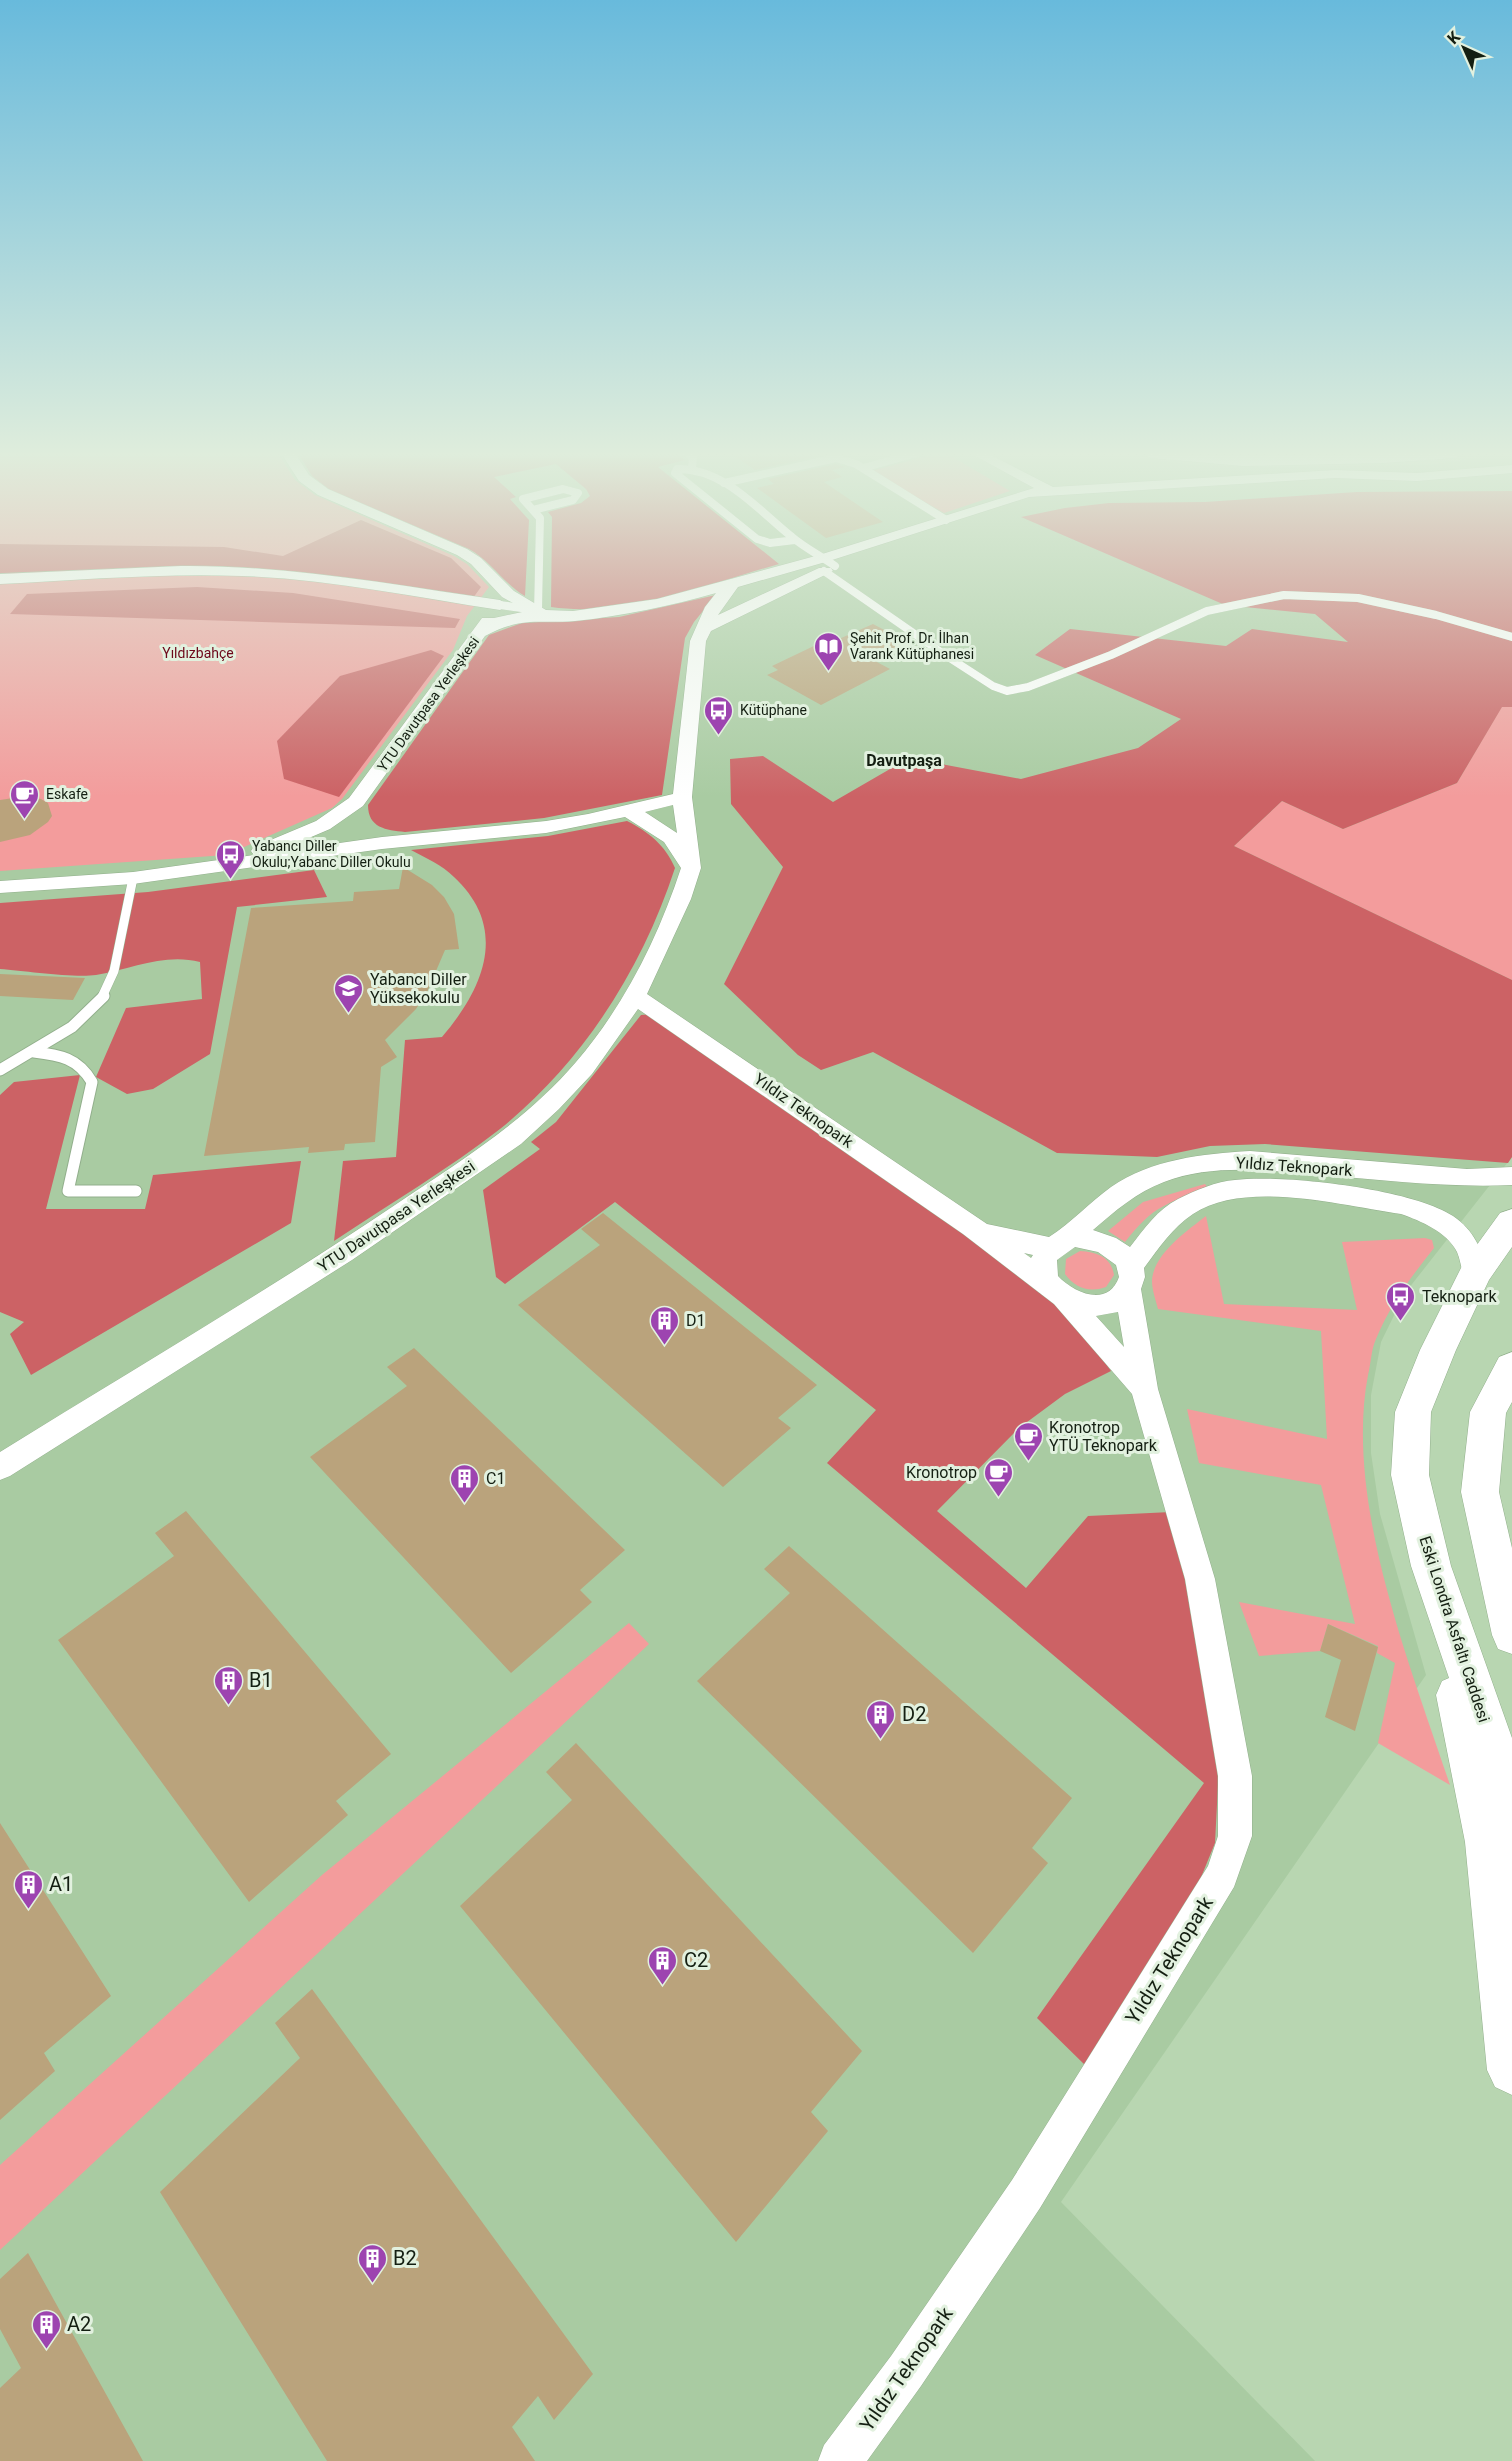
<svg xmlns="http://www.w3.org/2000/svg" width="1512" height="2461" font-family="Roboto,sans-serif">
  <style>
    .built { fill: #a9cba2 }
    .green { fill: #f39c9c }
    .forest { fill: #cc6265 }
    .building { fill: #baa37c }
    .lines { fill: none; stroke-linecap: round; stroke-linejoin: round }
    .lane-far2-casing { stroke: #92af8c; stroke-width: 8 }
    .lane-far1-casing { stroke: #92af8c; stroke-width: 10 }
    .lane-casing { stroke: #92af8c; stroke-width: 13 }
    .street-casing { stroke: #92af8c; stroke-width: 1 }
    .secondary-casing { stroke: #92af8c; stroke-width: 1 }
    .primary-casing { stroke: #92af8c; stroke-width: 1 }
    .lane-far2 { stroke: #fff; stroke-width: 8 }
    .lane-far1 { stroke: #fff; stroke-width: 9 }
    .lane { stroke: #fff; stroke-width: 11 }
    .street { fill: #fff; fill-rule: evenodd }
    .secondary { fill: #fff; fill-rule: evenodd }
    .primary { fill: #fff; fill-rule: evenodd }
    .labels { text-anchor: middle; stroke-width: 6; stroke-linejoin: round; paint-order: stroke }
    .far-poi-label { font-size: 14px; fill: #141f12; stroke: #e2f1df; text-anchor: start }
    .far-park-label { font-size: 14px; fill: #6d081a; stroke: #e2f1df }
    .far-street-label { font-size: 14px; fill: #141f12; stroke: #e2f1df }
    .far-quarter-label { font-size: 16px; font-weight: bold; fill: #141f12; stroke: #e2f1df }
    .poi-label { font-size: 16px; fill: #141f12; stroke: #e2f1df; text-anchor: start }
    .street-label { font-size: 16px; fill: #141f12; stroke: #e2f1df }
    .near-poi-label { font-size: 20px; fill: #141f12; stroke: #e2f1df; text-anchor: start }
    .near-street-label { font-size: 20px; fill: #141f12; stroke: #e2f1df }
  </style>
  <rect width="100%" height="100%" fill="#b8d6b1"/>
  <path class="built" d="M0,453H1106L1194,465L1270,467L1429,465L1512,453V1157L1405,1293L1381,1342L1371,1395V1453L1380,1514L1426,1675L1061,2202L1315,2461H0Z"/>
  <g class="green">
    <path d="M0,453H278L295,480L315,495L454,556L467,564L489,587L467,616L453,650L342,799L332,808L226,855L0,871Z"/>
    <path d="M938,453H946L1010,491L944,513L871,471Z"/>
    <path d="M1502,706L1512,707V980L1234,846L1282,801L1343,829L1457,783Z"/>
    <path d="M1205,1184L1208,1188C1166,1204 1154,1205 1125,1242L1108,1231L1143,1202Z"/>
    <path d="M1206,1216L1224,1304L1357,1310L1342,1242L1425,1238L1432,1240L1434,1248C1411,1277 1390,1305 1376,1339C1371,1350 1371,1363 1368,1375C1344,1501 1410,1665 1450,1785L1378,1743L1395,1663L1377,1653L1378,1646L1328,1624L1320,1651L1259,1656L1239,1602L1355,1624L1321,1485L1199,1463L1187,1409L1327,1439L1321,1331L1158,1309C1156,1301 1152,1290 1152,1281C1153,1254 1187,1231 1206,1216Z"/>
    <path d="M1080,1251C1097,1252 1111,1257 1114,1275L1106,1287C1089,1293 1075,1288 1065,1274L1066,1259Z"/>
    <path d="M629,1623L649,1644L0,2250V2165L322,1875Z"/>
  </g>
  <g class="forest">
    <path d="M298,453H677L685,460L658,467L779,564C707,584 627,618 551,607L552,517L548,512L581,503L590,496L586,489L556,464L494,477L516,497L510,499L529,520L525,596C504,584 491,561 469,549L330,490L312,476Z"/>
    <path d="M1512,491V707H1502L1457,783L1343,829L1282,801L1234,846L1512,980V1157L1508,1163L1265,1144L1210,1146L1157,1157L1057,1153L873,1052L821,1070L798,1055L724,984L783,867L731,804L730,759L763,756L833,802L909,758L1021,779L1138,748L1181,719L1035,655L1070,629L1226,646L1252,629L1348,642L1315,614L1225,605L1021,517L1065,508L1109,503L1205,502L1357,492Z"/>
    <path d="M361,520L451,558L481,587L473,598L301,572L249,568L0,576V544L224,547L283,556Z"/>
    <path d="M197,587L293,593L460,619L455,628L10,614L27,594Z"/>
    <path d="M716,595L694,622L685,638L662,795L544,818L405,832C386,830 368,828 368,805L489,635L522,623L619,617Z"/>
    <path d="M431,650L444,656L339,797L284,779L277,741L340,676Z"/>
    <path d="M627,821C649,832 665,845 675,868C642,969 583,1062 500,1129C450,1168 388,1205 334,1241L343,1161L396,1157L405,1040L442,1037C483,989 510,929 454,877C442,865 426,858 411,850L548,836Z"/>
    <path d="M314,870L327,897L237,907L210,1054L153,1089L127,1094L96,1077L126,1008L202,999L200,962C164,953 132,969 96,975C74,978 25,971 0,969V903L148,892Z"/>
    <path d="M654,1014L1064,1305L1111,1371L1065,1394L1019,1428L937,1511L1026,1588L1088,1516L1171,1512L1203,1641L1220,1747L1215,1843L1191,1902L1088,2068L1037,2018L1204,1783L827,1463L876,1410L615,1202L505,1284L496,1277L483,1190L540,1149L531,1142L556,1122L641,1015Z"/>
    <path d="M80,1075L46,1209H145L153,1175L301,1161L291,1223L31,1375L10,1334L24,1322L0,1312V1095L14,1082Z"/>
  </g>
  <g class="building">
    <path d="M730,453H832L755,470Z"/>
    <path d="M836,464L845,467L832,470L842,477L824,482L883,522L826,538L757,488L774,484L768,479Z"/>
    <path d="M873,624L911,644L875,661L890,669L821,705L767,675L778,670L772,666L818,644L823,646Z"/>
    <path d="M20,797L41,799L48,803L52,816L48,822L30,835L0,842V800Z"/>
    <path d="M403,867L432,885L444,897L454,914L459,949L445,950L427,992L416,1009L385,1040L397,1057L381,1067L375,1142L345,1144L344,1150L308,1153L309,1147L204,1156L251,908L353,901L354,892L399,889Z"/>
    <path d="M0,974L85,978L73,1000L0,996Z"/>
    <path d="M603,1213L817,1385L778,1418L791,1428L723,1487L518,1305L600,1245L581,1229Z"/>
    <path d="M414,1348L625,1550L580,1590L592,1602L511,1673L310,1457L407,1386L387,1367Z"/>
    <path d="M186,1511L391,1754L336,1801L348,1815L249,1902L58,1640L174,1556L155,1533Z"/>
    <path d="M789,1546L1072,1798L1032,1848L1048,1863L973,1953L697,1681L790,1593L764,1569Z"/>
    <path d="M1328,1624L1378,1647L1355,1731L1325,1717L1341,1660L1320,1651Z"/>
    <path d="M576,1743L862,2051L811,2112L828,2131L736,2242L460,1906L572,1800L546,1772Z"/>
    <path d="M0,1823L111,1996L44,2053L55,2071L0,2120Z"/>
    <path d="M312,1989L593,2374L554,2420L538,2396L512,2427L535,2461H327L160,2192L300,2058L275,2023Z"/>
    <path d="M28,2253L143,2461H0V2388L21,2368L0,2329V2279Z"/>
  </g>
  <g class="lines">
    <defs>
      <g id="lane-far2">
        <path d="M687,453L693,458L692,468"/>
        <path d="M863,468L917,453"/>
        <path d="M724,483L836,458L856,464L946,520"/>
        <path d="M533,510L573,500L578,493L563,489L523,499L540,518L538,611"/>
        <path d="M795,540L770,543L757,539L675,473L677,469C724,468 758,510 792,537C805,548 821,556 835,566"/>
        <path d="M824,571L945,655L993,686L1007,691L1028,687L1111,655L1207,611L1284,595L1358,598L1436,615L1512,637"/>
        <path d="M500,605L536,610"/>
      </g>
      <path id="lane-far1" d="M102,997L114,971L133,878"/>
      <g id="lane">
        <path d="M34,1052C60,1055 78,1058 92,1082L68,1191H136"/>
        <path d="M0,1070L72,1027L104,996"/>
      </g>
      <g id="street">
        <path d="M281,453H295L309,475L328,489L467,549L481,558L514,591L546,610L573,611L657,599L819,555L1034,488L970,453H987L1053,487L1335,470L1417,473L1512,465V473L1417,481L1335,478L1029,497L829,561L738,587L718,615L819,568H831L833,571L711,631L706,641L692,797L701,868L691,899L647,994L987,1224L1049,1237C1071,1223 1090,1202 1111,1187C1152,1159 1202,1154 1250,1151L1467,1169L1512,1167V1185C1448,1188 1385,1180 1322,1175C1270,1171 1214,1163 1164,1182C1137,1192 1115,1211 1093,1230L1116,1238L1130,1247C1144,1229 1158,1209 1178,1199C1194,1191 1217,1181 1235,1180C1284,1174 1412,1189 1453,1216C1474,1230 1482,1250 1488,1273L1484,1280L1475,1283L1466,1280C1461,1271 1461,1261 1457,1252C1447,1232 1421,1221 1401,1214C1343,1206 1246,1179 1193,1214C1172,1228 1159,1248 1144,1268L1145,1277L1141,1289L1158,1389L1215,1579L1252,1776V1836L1234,1887L1040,2208L921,2386L867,2461H818L824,2445L891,2356L1012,2180L1208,1866L1218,1836V1776L1185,1579L1132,1394L1054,1304L963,1234L638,1009L592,1074L559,1109L521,1144L352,1260L10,1476L0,1480V1452C131,1371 264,1293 392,1207C457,1163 525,1122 576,1062C624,1006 658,938 681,868L664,842L625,817L546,833L382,849L133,884L0,893V881L133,872L254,855L251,851L254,847L316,821L349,798L482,618H494L527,611L502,597L471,564L457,555L318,495L299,481ZM716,593L705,607L690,641L673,794L588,814L546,821L382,837L276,852L330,829L363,806L485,636C523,616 536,624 575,621C623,616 670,606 716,593ZM673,805L677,833L645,812ZM1075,1247L1098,1252L1116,1265L1119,1277C1108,1308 1074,1293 1058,1276L1057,1260ZM1024,1253L1033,1255L1031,1258ZM1118,1312L1124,1347L1096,1316Z"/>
        <path d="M181,566C289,565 394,585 500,600L508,605L500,610C414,597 329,579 242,576C161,573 80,580 0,584V574Z"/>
      </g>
      <path id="secondary" d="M1142,453L1243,456L1464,453L1455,458L1383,463L1243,466L1151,458Z"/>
      <g id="primary">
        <path d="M1512,1209V1247L1489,1280L1456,1350L1431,1412L1429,1475L1451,1566L1512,1738V2095L1495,2087L1487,2070L1465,1842L1436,1695L1442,1681L1449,1678L1411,1566L1391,1475L1395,1412L1420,1350L1463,1264L1500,1213Z"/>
        <path d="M1512,1352V1402L1506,1413L1499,1492L1512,1548V1654L1498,1649L1492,1635L1461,1492L1470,1412L1499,1357Z"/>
      </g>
    </defs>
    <use href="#lane-far2" class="lane-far2-casing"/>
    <use href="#lane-far1" class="lane-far1-casing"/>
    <use href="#lane" class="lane-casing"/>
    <use href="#street" class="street-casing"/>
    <use href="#secondary" class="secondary-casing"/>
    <use href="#primary" class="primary-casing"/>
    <use href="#lane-far2" class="lane-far2"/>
    <use href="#lane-far1" class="lane-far1"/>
    <use href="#lane" class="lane"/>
    <use href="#street" class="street"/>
    <use href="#secondary" class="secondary"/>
    <use href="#primary" class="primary"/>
  </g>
  <linearGradient id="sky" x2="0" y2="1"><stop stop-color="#68badc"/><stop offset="0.57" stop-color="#dfeddc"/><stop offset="1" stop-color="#dfeddc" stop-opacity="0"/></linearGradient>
  <rect width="1512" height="797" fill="url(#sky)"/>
  <defs>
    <symbol id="library-pin" viewBox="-11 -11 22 30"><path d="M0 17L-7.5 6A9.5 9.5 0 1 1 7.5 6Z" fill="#9d44b0" stroke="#e2f1df"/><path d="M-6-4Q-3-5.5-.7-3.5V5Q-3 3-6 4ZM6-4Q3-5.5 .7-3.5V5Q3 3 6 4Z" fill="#fff"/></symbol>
    <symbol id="bus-pin" viewBox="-11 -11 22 30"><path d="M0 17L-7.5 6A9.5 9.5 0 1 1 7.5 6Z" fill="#9d44b0" stroke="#e2f1df"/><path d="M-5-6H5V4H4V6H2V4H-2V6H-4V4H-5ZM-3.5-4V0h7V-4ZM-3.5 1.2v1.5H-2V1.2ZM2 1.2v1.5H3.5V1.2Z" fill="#fff"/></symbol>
    <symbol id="cafe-pin" viewBox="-11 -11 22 30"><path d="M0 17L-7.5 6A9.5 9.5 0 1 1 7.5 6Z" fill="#9d44b0" stroke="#e2f1df"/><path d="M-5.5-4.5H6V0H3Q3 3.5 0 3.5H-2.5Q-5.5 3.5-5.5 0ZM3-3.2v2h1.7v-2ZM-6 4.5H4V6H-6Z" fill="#fff"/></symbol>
    <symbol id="university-pin" viewBox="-11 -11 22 30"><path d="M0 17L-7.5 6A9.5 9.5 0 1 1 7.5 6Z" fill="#9d44b0" stroke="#e2f1df"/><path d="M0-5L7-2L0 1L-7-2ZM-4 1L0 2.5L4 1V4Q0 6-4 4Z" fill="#fff"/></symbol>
    <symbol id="building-pin" viewBox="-11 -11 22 30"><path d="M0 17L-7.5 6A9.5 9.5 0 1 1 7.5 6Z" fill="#9d44b0" stroke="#e2f1df"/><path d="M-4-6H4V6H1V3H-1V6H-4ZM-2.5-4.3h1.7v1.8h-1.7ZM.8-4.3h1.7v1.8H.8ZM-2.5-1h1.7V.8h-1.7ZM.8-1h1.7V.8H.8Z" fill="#fff"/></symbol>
  </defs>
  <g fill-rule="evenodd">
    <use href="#library-pin" x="812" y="630" width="33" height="45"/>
    <use href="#bus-pin" x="702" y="694" width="33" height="45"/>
    <use href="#cafe-pin" x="8" y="778" width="33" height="45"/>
    <use href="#bus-pin" x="214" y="838" width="33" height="45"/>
    <use href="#university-pin" x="332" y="972" width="33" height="45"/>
    <use href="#bus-pin" x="1384" y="1280" width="33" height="45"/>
    <use href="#building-pin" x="648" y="1304" width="33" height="45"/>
    <use href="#cafe-pin" x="1012" y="1420" width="33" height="45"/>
    <use href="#cafe-pin" x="982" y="1456" width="33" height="45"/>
    <use href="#building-pin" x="448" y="1462" width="33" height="45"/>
    <use href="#building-pin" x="212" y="1664" width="33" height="45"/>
    <use href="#building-pin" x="864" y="1698" width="33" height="45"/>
    <use href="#building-pin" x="12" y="1868" width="33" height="45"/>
    <use href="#building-pin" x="646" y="1944" width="33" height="45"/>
    <use href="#building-pin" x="356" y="2242" width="33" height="45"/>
    <use href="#building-pin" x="30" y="2308" width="33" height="45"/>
  </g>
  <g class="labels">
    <g class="far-poi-label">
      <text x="850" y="643">Şehit Prof. Dr. İlhan<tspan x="850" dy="16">Varank Kütüphanesi</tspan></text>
      <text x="740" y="715">Kütüphane</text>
      <text x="46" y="799">Eskafe</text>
      <text x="252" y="851">Yabancı Diller<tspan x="252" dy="16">Okulu;Yabanc Diller Okulu</tspan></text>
    </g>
    <g class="far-park-label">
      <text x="198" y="658">Yıldızbahçe</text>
    </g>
    <g class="far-street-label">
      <text transform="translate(428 704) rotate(-54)" y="5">YTU Davutpasa Yerleşkesi</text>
    </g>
    <g class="far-quarter-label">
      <text x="904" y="766">Davutpaşa</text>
    </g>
    <g class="poi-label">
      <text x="370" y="985">Yabancı Diller<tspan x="370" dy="18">Yüksekokulu</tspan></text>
      <text x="1422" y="1302">Teknopark</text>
      <text x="686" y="1326">D1</text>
      <text x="1049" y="1433">Kronotrop<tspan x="1049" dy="18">YTÜ Teknopark</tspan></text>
      <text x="977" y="1478" text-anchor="end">Kronotrop</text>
      <text x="486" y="1484">C1</text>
    </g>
    <g class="street-label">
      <text transform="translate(804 1110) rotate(35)" y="6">Yıldız Teknopark</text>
      <text transform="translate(1294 1166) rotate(4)" y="6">Yıldız Teknopark</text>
      <text transform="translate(396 1216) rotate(-34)" y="6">YTU Davutpasa Yerleşkesi</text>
      <text transform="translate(1455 1629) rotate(72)" y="6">Eski Londra Asfaltı Caddesi</text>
    </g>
    <g class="near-poi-label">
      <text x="249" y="1687">B1</text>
      <text x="902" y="1721">D2</text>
      <text x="49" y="1891">A1</text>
      <text x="684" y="1967">C2</text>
      <text x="393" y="2265">B2</text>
      <text x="67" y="2331">A2</text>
    </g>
    <g class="near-street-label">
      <text transform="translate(1169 1960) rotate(-58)" y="7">Yıldız Teknopark</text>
      <text transform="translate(906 2369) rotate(-55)" y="7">Yıldız Teknopark</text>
    </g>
  </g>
  <g transform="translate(1464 48) rotate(315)" stroke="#e2f1df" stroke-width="4.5" paint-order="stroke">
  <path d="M0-4.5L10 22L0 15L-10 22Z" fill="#141f12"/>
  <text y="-9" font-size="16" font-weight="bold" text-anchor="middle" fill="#141f12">K</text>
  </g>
</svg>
